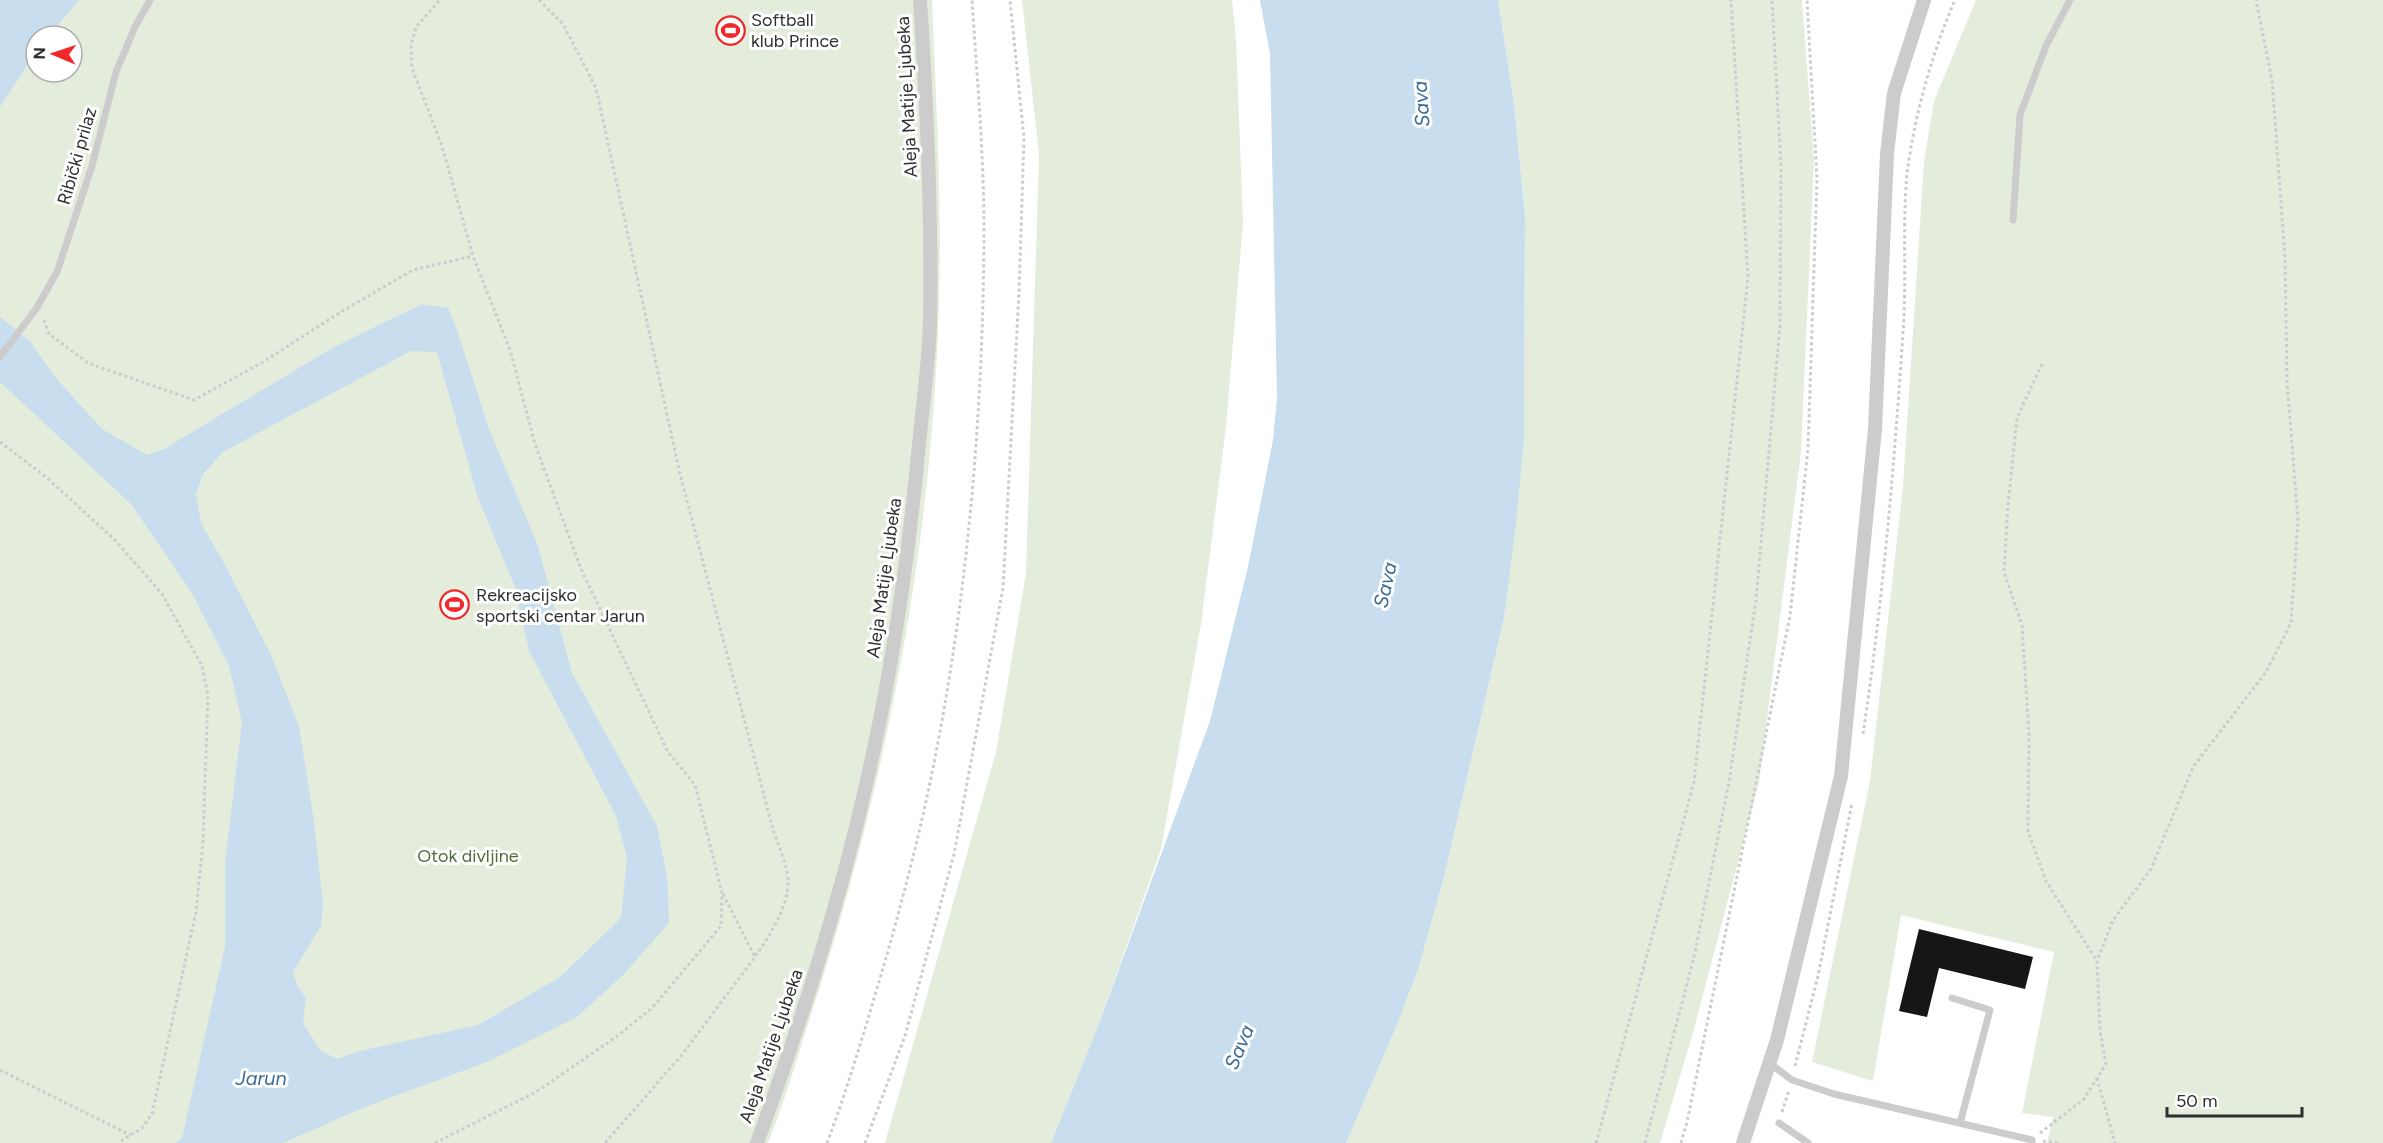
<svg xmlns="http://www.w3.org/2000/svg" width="2383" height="1143" font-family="Figtree,sans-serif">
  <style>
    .green { fill: #e4eddc; fill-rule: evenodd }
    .water { fill: #c8ddee; fill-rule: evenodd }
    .building { fill: #161616 }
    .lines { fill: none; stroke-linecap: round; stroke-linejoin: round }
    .path { stroke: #ccc; stroke-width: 3; stroke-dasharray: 3 3; stroke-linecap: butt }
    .lane { stroke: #ccc; stroke-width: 7 }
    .street { stroke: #ccc; stroke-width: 14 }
    .labels { text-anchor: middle; stroke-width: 6; stroke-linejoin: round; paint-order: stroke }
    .poi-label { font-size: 18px; fill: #2f2f2f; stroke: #fff; text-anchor: start }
    .street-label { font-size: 18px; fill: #2f2f2f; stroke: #fff }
    .park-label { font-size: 18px; fill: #4f6e3a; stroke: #fff }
    .water-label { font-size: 20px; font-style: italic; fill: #386b97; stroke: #fff }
  </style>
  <rect width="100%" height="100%" fill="#fff"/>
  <g class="green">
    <path d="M0,0H932C936,101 942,202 939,304C932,548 885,790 809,1021C796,1062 784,1103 768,1143H0ZM36,36H72V72H36Z"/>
    <path d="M1022,0H1232L1236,38L1243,223L1226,427L1201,624L1161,849L1100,1021L1051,1143H885L996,752L1026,573L1039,154Z"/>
    <path d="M1498,0H1802L1814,159L1801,452L1759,782L1694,1029L1660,1143H1346L1397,1025L1418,970L1444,877L1504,618L1524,440L1525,215L1514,103Z"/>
    <path d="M1976,0H2383V1143H2047L2053,1117L2022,1113L2054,952L1901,915L1873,1081L1812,1062L1870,781L1903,486L1924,162L1934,101Z"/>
  </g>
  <g class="water">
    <path d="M0,0H79L49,36H36V52L0,107Z"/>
    <path d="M1260,0H1498L1514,103L1525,215L1524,440L1516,524L1504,618L1444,877L1418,970L1397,1025L1346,1143H1051L1100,1021L1210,721L1248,567L1273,440L1277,398L1270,54Z"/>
    <path d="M422,304L448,308L458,333L489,429L538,546L572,673L657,826L667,876L669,923L622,976L577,1017L487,1062L365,1107L283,1143H175L182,1138L225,947V863L242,722L229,666L192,593L131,504L0,382V317L30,341L55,377L102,429L147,455L164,449L334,347ZM411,351L437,352L477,495L515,587L529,651L616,816L627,858L621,918L560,977L478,1025L360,1051L337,1059L320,1050L303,1023L306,998L297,985L293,972L321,926L323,904L314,821L299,727L272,657L224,563L201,523L196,495L203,474L223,452Z"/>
  </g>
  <path class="building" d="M1919,929L2033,957L2025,989L1939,968L1927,1017L1899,1011Z"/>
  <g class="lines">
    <g class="path">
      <path d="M539,0L563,24L596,88L680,474L772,826C776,841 788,865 788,880C789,907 769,936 755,957L681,1056L605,1143"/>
      <path d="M44,320L49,334L88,363L194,400L263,362L344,310L413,270L473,256"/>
      <path d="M2042,364L2017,418L2008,505L2004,572L2022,625L2029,735L2028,831L2046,881L2097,961"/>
      <path d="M0,442L46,477L114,539L162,594L202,666L208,695L203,842L196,912L152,1114L142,1128L118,1143"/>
      <path d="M1863,734C1883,601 1894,467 1903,333C1907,280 1902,227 1907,174C1914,117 1932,53 1955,0"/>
      <path d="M723,894L755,957"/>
      <path d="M1795,1066L1818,976L1852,803"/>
      <path d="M0,1070L130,1135"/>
      <path d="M2097,1078L2115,1143"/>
      <path d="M1782,1112L1789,1090"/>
      <path d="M2040,1133L2084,1099L2106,1064L2100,1031L2097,961L2113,920L2151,869L2193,767L2266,672L2291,623L2298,521L2287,382L2285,258L2272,80L2256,0"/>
      <path d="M2043,1141L2059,1143"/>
      <path d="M435,1143L536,1092L616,1037L652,1008L721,926L722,893L695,785L668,752L581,569L535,444L510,350L473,256L442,146L412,68L411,45L416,27L440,0"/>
      <path d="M827,1143C849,1085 866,1025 884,965C902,902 919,837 932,773C968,595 983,414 984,233C984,155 977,78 972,0"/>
      <path d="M865,1143L905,1036L954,854L1003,588L1019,293L1024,138L1010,0"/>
      <path d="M1596,1143L1694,782L1748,278L1731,0"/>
      <path d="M1645,1143L1694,957L1729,782L1756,600L1780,325L1781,166L1772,0"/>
      <path d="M1681,1143L1687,1122L1790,616L1808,449L1817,178L1807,0"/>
    </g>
    <g class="lane">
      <path d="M2013,220L2020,115L2046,46L2070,0"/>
      <path d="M0,357L36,309L57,272L92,166L116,72L135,27L150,0"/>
      <path d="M1952,998L1990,1010L1960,1123"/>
      <path d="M1768,1062L1792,1080L1834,1094L2032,1140V1143"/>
      <path d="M1779,1123L1808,1143"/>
    </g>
    <g class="street">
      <path d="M757,1143C798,1031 835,918 862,802C890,685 908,564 919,444C923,403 929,362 930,322C932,214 927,107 920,0"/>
      <path d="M1743,1143L1777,1040L1841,776L1875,429L1887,154L1894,93L1924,0"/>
    </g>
  </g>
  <defs>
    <symbol id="stadium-ring" viewBox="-11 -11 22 22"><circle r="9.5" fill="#fff" stroke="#f02829" stroke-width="1.5"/><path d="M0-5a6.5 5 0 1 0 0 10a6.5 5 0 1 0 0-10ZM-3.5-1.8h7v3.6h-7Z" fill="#f02829"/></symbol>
  </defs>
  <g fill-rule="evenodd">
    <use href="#stadium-ring" x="714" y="14" width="33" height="33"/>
    <use href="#stadium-ring" x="438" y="588" width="33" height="33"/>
  </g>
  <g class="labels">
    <g class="poi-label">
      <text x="751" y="26">Softball<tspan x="751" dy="21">klub Prince</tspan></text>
      <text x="476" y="601">Rekreacijsko<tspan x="476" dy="21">sportski centar Jarun</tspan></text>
    </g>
    <g class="street-label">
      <text transform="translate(907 97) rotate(-93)" y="6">Aleja Matije Ljubeka</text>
      <text transform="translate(77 156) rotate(-74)" y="6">Ribički prilaz</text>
      <text transform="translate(884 578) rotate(-82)" y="6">Aleja Matije Ljubeka</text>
      <text transform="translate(771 1046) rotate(-71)" y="6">Aleja Matije Ljubeka</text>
    </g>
    <g class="park-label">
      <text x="468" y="862">Otok divljine</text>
    </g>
    <g class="water-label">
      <text transform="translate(1421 104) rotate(-94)" y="7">Sava</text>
      <text transform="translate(1385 585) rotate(-77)" y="7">Sava</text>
      <text transform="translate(1239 1047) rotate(-67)" y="7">Sava</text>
      <text x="261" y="1085">Jarun</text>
    </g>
  </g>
  <g transform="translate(54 54) rotate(272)"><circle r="28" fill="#ffffff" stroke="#acacac" stroke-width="1.5"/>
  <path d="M0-4.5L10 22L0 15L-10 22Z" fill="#f02829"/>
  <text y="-9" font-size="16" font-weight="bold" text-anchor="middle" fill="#2f2f2f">N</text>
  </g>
  <path d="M2167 1107v9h135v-9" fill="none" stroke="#2f2f2f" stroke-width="3"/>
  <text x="2176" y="1107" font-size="18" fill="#2f2f2f" stroke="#ffffff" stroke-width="4.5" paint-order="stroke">50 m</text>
</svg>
